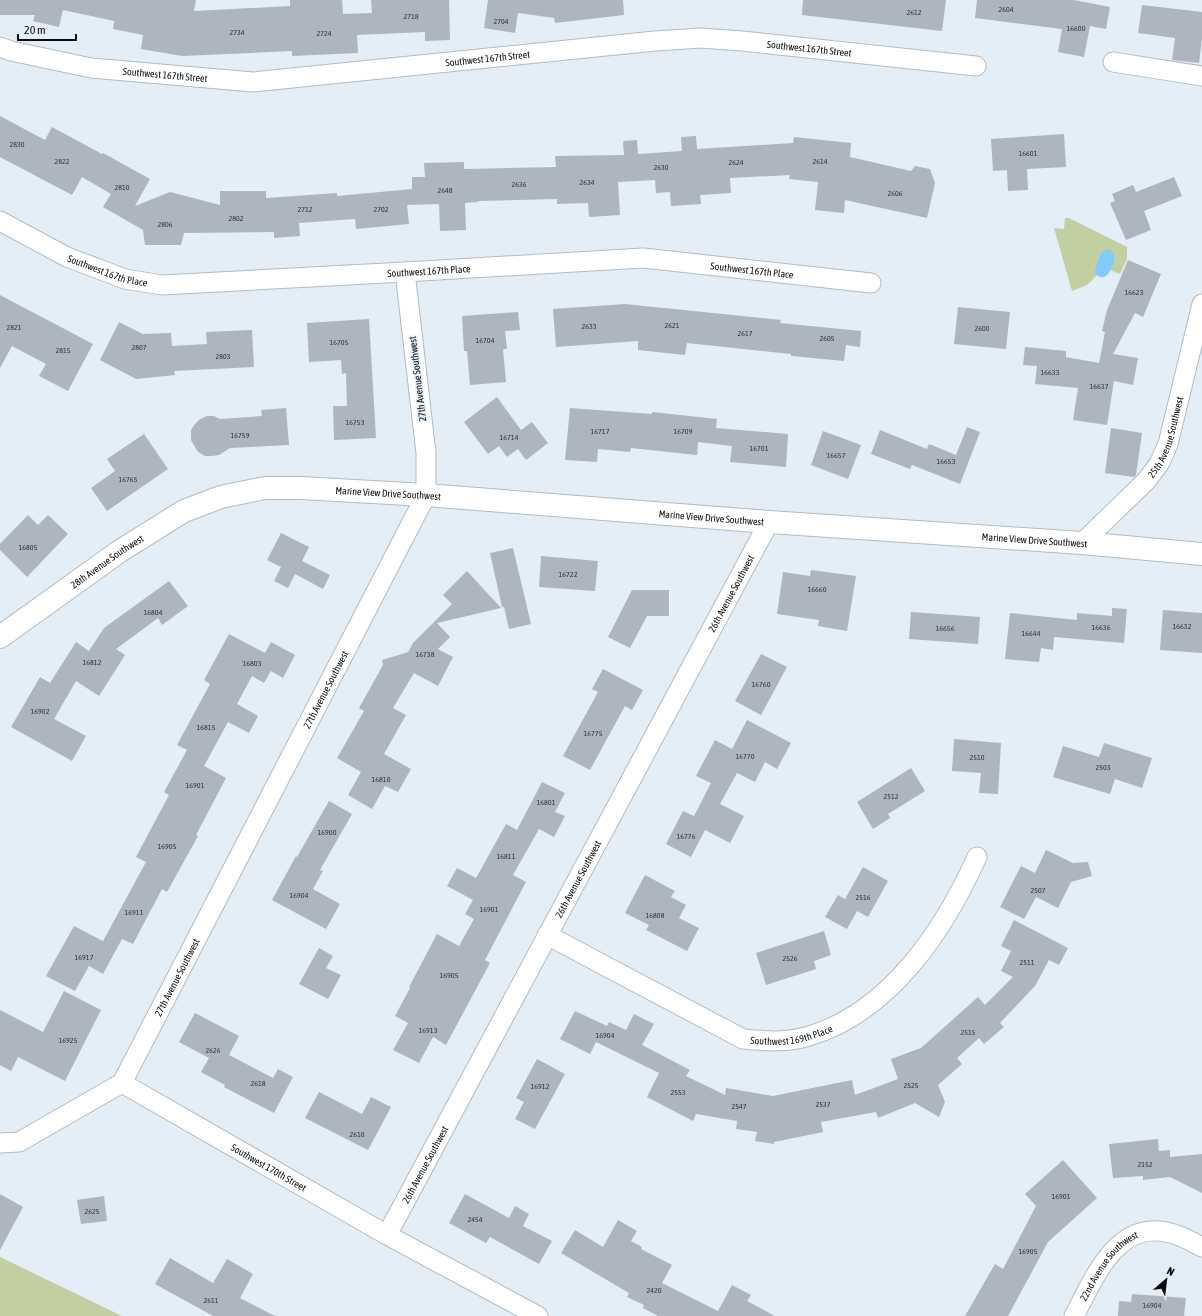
<svg xmlns="http://www.w3.org/2000/svg" width="1202" height="1316" font-family="'Asap Condensed',sans-serif">
  <style>
    .green { fill: #c2cfa1 }
    .water { fill: #82caf8 }
    .building { fill: #adb6be }
    .lines { fill: none; stroke-linecap: round; stroke-linejoin: round }
    .street-casing { stroke: #b1bbc3; stroke-width: 21 }
    .secondary-casing { stroke: #b1bbc3; stroke-width: 24 }
    .street { stroke: #fff; stroke-width: 19 }
    .secondary { stroke: #fff; stroke-width: 22 }
    .labels { text-anchor: middle; stroke-width: 3; stroke-linejoin: round; paint-order: stroke }
    .number-label { font-size: 8px; fill: #32363b }
    .street-label { font-size: 10px; fill: #090c0f; stroke: #e4eef7 }
  </style>
  <rect width="100%" height="100%" fill="#e4eef7"/>
  <g class="green">
    <path d="M1065,218H1069L1127,247V259L1120,274L1110,270L1115,258L1113,252L1108,250L1101,252L1095,269L1097,275L1087,285L1072,291L1054,228L1064,229Z"/>
    <path d="M0,1257L122,1316H0Z"/>
  </g>
  <path class="water" d="M1108,249L1113,252L1115,258C1113,264 1109,280 1100,277C1096,275 1095,273 1095,269L1101,252Z"/>
  <g class="building">
    <path d="M0,0H196L194,11L290,6V0H342L343,14L372,13L371,0H449L450,40L425,41V32L357,35L358,53L292,56V51L182,56L141,49L143,35L113,29L114,21L63,10L59,27L33,21L35,15H0Z"/>
    <path d="M488,0H623L624,15L555,23L554,18L518,13L515,33L484,28Z"/>
    <path d="M803,0H946L942,31L802,15Z"/>
    <path d="M977,0H1074L1110,7L1106,29L1090,26L1084,57L1058,52L1062,29L975,18Z"/>
    <path d="M1142,5L1202,12V39L1199,63L1172,60L1175,38L1138,33Z"/>
    <path d="M0,116L45,140L52,127L102,154L103,153L150,179L135,206L170,192L220,205V191H266V198L337,193V196L412,189V177H425L424,163L464,162V169L556,167L555,156L624,155L623,141L637,140L638,154L682,151L681,137L696,136L697,149L793,143L794,137L851,143L850,157L911,171L915,166L930,169L935,183L927,218L845,200L844,213L815,210L818,182L789,179L790,175L730,178L731,193L700,195L701,204L671,206L670,192L656,193L655,180L618,182L620,215L589,217L588,203L557,204V199L478,201V202L465,203L466,230L440,231L439,204L407,205L409,224L356,229L355,219L299,223L300,236L274,238V232L184,233L181,245H145L143,230L103,207L111,194L82,177L72,195L0,157Z"/>
    <path d="M1064,134L1066,167L1027,169L1028,190L1008,191L1007,170L993,171L991,139Z"/>
    <path d="M1174,177L1182,196L1144,211L1151,230L1126,240L1110,203L1115,201L1112,194L1133,185L1136,192Z"/>
    <path d="M1128,260L1161,274L1143,317L1135,313L1113,354L1138,358L1133,385L1114,381L1107,425L1073,420L1078,388L1035,384L1037,366L1023,365L1025,347L1066,351V357L1099,363L1105,332L1102,331L1107,310Z"/>
    <path d="M0,295L93,344L68,391L39,376L46,364L12,346L0,368Z"/>
    <path d="M625,304L781,320L780,323L861,331L860,347L846,345L844,361L791,356V354L687,343L685,355L638,350V341L556,347L553,309Z"/>
    <path d="M958,307L1010,312L1006,349L954,344Z"/>
    <path d="M518,312L520,330L505,331L507,349H503L506,382L470,385L467,351H464L462,316Z"/>
    <path d="M369,319L376,438L334,440L333,406H347L346,373L342,374L341,360L309,362L307,323Z"/>
    <path d="M119,322L143,334L171,333L172,346L207,344L206,332L252,330L254,367L174,371L175,375L136,379L100,360Z"/>
    <path d="M497,397L521,430L532,422L548,443L526,460L518,449L507,457L499,446L488,454L464,422Z"/>
    <path d="M286,408L289,445L230,448L219,455L212,456H205L198,452L191,440V430L195,424L200,419L207,416H214L220,419L262,416L261,410Z"/>
    <path d="M570,408L652,414V412L717,419L716,428L788,434L786,467L730,462L732,446L698,442L697,455L631,448L630,452L598,449L597,462L565,460Z"/>
    <path d="M967,427L980,432L960,484L912,465L910,469L871,454L880,430L927,449L929,444L956,455Z"/>
    <path d="M1111,428L1142,433L1136,475L1134,477L1105,473Z"/>
    <path d="M823,431L861,445L848,479L811,465Z"/>
    <path d="M144,434L168,469L107,511L91,488L115,471L107,459Z"/>
    <path d="M28,515L38,525L48,515L68,534L27,577L0,550V544Z"/>
    <path d="M281,533L309,547L302,561L330,575L323,589L295,574L288,588L274,581L281,567L267,560Z"/>
    <path d="M513,548L531,624L509,629L504,607H502L490,553Z"/>
    <path d="M541,556L598,561L595,591L539,587Z"/>
    <path d="M811,570L856,576L847,631L818,626L819,620L777,614L783,572L810,576Z"/>
    <path d="M467,571L501,608L437,623L450,637L438,649L453,657L438,686L414,673L393,708L406,715L384,754L411,769L398,792L385,786L372,809L348,795L361,772L337,758L364,711L359,708L383,665L382,660L408,652L413,643L452,604L443,595Z"/>
    <path d="M169,581L188,606L162,625L158,618L116,649L125,655L99,696L76,681L54,719L86,736L72,761L11,727L40,677L50,683L76,642L89,651L104,628Z"/>
    <path d="M632,590H669V616H647L630,648L608,637Z"/>
    <path d="M1112,608L1127,609L1124,643L1054,637L1053,650L1041,648L1039,662L1005,659L1010,613L1077,620V613L1112,616Z"/>
    <path d="M1163,610L1202,613V653L1160,650Z"/>
    <path d="M911,612L980,617L978,644L909,639Z"/>
    <path d="M229,634L265,653L271,642L295,655L283,678L271,671L264,683L252,676L237,704L258,716L249,733L228,722L204,766L226,778L196,835L198,836L167,892L162,889L133,944L122,939L103,974L89,966L75,991L46,976L74,926L103,941L146,862L136,857L169,795L164,792L187,750L177,745L210,684L204,680Z"/>
    <path d="M761,654L787,667L761,715L735,701Z"/>
    <path d="M603,669L643,690L632,710L625,706L590,770L563,756L598,692L592,689Z"/>
    <path d="M747,720L791,743L777,769L765,762L755,782L737,773L720,804L744,816L730,843L705,830L691,857L666,844L683,811L694,816L711,783L696,776L715,740L732,749Z"/>
    <path d="M954,739L1001,743L998,794L979,793L981,773L952,771Z"/>
    <path d="M1104,743L1152,758L1142,788L1115,779L1110,794L1053,777L1063,746L1099,757Z"/>
    <path d="M911,768L925,791L888,814L890,818L873,829L857,802Z"/>
    <path d="M542,782L565,793L555,812L565,816L554,837L539,829L513,875L526,882L485,960L490,963L446,1045L433,1037L419,1063L393,1050L408,1023L395,1016L410,988L409,987L437,934L459,946L474,919L465,914L473,900L447,886L457,868L476,878L506,824L517,830Z"/>
    <path d="M329,801L352,814L320,870L323,871L313,889L340,904L326,929L272,900L296,856L297,857Z"/>
    <path d="M1046,850L1073,863L1088,862L1092,876L1071,882L1058,908L1036,897L1024,919L1000,907L1021,866L1035,873Z"/>
    <path d="M863,867L888,881L868,917L857,911L847,929L825,917L838,895L845,899Z"/>
    <path d="M645,875L675,891L671,897L686,905L679,918L699,928L687,951L646,930L649,925L625,913Z"/>
    <path d="M1014,920L1068,948L1059,965L1049,960L1035,986L1000,1023L1004,1027L984,1044L979,1038L957,1058L962,1064L938,1085L945,1102L939,1117L915,1103L878,1118L876,1112L821,1122L823,1132L774,1142V1144L755,1141L757,1132L736,1129L737,1121L696,1114L693,1121L647,1097L659,1073L596,1042L590,1054L560,1039L575,1011L607,1026L609,1022L626,1030L634,1014L654,1024L642,1045L690,1070L686,1076L725,1095L726,1088L773,1096L852,1080L855,1095L898,1079L891,1059L921,1048L978,997L985,1005L1013,977L1001,971L1011,951L1001,946Z"/>
    <path d="M824,931L831,955L814,961L816,969L766,985L756,953Z"/>
    <path d="M319,948L333,956L326,968L341,975L328,999L299,984Z"/>
    <path d="M64,991L101,1010L65,1081L18,1057L11,1071L0,1065V1010L43,1032Z"/>
    <path d="M195,1013L239,1036L229,1055L273,1078L278,1069L293,1077L274,1113L224,1087L225,1085L201,1072L209,1058L179,1042Z"/>
    <path d="M537,1059L565,1074L535,1129L515,1119L524,1102L516,1098Z"/>
    <path d="M319,1092L362,1114L371,1097L391,1107L368,1150L305,1118Z"/>
    <path d="M1158,1139L1159,1151L1170,1150V1157L1202,1154V1193L1170,1177L1143,1180V1176L1113,1178L1109,1144Z"/>
    <path d="M1063,1160L1097,1198L1048,1242L1008,1316H965L995,1264L1003,1269L1036,1206L1025,1194Z"/>
    <path d="M0,1194L23,1207L0,1250Z"/>
    <path d="M465,1194L509,1218L515,1206L529,1214L523,1226L552,1241L539,1264L490,1237L486,1243L449,1223Z"/>
    <path d="M104,1196L107,1221L81,1224L77,1200Z"/>
    <path d="M618,1220L637,1231L631,1241L642,1247L641,1249L672,1265L662,1283L718,1311L732,1285L751,1295L747,1301L775,1316H658L643,1308L644,1305L627,1297L629,1293L561,1253L575,1230L603,1247Z"/>
    <path d="M170,1258L213,1283L227,1259L253,1274L240,1298L275,1316H213L155,1284Z"/>
    <path d="M1132,1294L1186,1298L1184,1316H1118L1119,1301L1131,1302Z"/>
  </g>
  <g class="lines">
    <defs>
      <g id="street">
        <path id="s1" d="M0,47L11,51L91,68L253,82L655,41L701,38L742,41L976,66"/>
        <path d="M1113,62L1202,76"/>
        <path id="s2" d="M0,221L67,257L125,279L162,285L405,272L643,258L871,283"/>
        <path id="s3" d="M1082,543L1146,481L1159,464L1168,444L1202,304"/>
        <path id="s4" d="M547,935L743,1039C765,1041 788,1043 809,1036C890,1012 944,930 977,857"/>
        <path id="s5" d="M122,1083L426,495V453L405,272"/>
        <path id="s6" d="M0,1143L19,1142L122,1083L387,1235L538,1316"/>
        <path id="s7" d="M387,1235L769,522"/>
        <path id="s8" d="M1074,1316C1096,1275 1119,1214 1177,1235C1186,1238 1194,1243 1202,1247"/>
      </g>
      <g id="secondary">
        <path id="s9" d="M0,637L120,551L184,511L221,497L265,488H301L426,495L769,522L1082,543L1202,554"/>
      </g>
    </defs>
    <use href="#street" class="street-casing"/>
    <use href="#secondary" class="secondary-casing"/>
    <use href="#street" class="street"/>
    <use href="#secondary" class="secondary"/>
  </g>
  <g class="labels">
    <g class="number-label">
      <text x="1006" y="12">2604</text>
      <text x="914" y="15">2612</text>
      <text x="411" y="19">2718</text>
      <text x="501" y="24">2704</text>
      <text x="1076" y="31">16600</text>
      <text x="237" y="35">2734</text>
      <text x="324" y="36">2724</text>
      <text x="17" y="147">2830</text>
      <text x="1028" y="156">16601</text>
      <text x="62" y="164">2822</text>
      <text x="820" y="164">2614</text>
      <text x="736" y="165">2624</text>
      <text x="661" y="170">2630</text>
      <text x="587" y="185">2634</text>
      <text x="519" y="187">2636</text>
      <text x="122" y="190">2810</text>
      <text x="445" y="193">2648</text>
      <text x="895" y="196">2606</text>
      <text x="305" y="212">2712</text>
      <text x="381" y="212">2702</text>
      <text x="236" y="221">2802</text>
      <text x="165" y="227">2806</text>
      <text x="1134" y="295">16623</text>
      <text x="672" y="328">2621</text>
      <text x="589" y="329">2633</text>
      <text x="14" y="330">2821</text>
      <text x="982" y="331">2600</text>
      <text x="745" y="336">2617</text>
      <text x="827" y="341">2605</text>
      <text x="485" y="343">16704</text>
      <text x="339" y="345">16705</text>
      <text x="139" y="350">2807</text>
      <text x="63" y="353">2815</text>
      <text x="223" y="359">2803</text>
      <text x="1050" y="375">16633</text>
      <text x="1099" y="389">16637</text>
      <text x="355" y="425">16753</text>
      <text x="600" y="434">16717</text>
      <text x="683" y="434">16709</text>
      <text x="240" y="438">16759</text>
      <text x="509" y="440">16714</text>
      <text x="759" y="451">16701</text>
      <text x="836" y="458">16657</text>
      <text x="946" y="464">16653</text>
      <text x="128" y="482">16765</text>
      <text x="28" y="550">16805</text>
      <text x="568" y="577">16722</text>
      <text x="817" y="592">16660</text>
      <text x="153" y="615">16804</text>
      <text x="1182" y="629">16632</text>
      <text x="1101" y="630">16636</text>
      <text x="945" y="631">16656</text>
      <text x="1031" y="636">16644</text>
      <text x="425" y="657">16738</text>
      <text x="92" y="665">16812</text>
      <text x="252" y="666">16803</text>
      <text x="761" y="687">16760</text>
      <text x="40" y="714">16902</text>
      <text x="206" y="730">16815</text>
      <text x="593" y="736">16775</text>
      <text x="745" y="759">16770</text>
      <text x="977" y="760">2510</text>
      <text x="1103" y="770">2503</text>
      <text x="381" y="782">16810</text>
      <text x="195" y="788">16901</text>
      <text x="891" y="799">2512</text>
      <text x="546" y="805">16801</text>
      <text x="327" y="835">16900</text>
      <text x="686" y="839">16776</text>
      <text x="167" y="849">16905</text>
      <text x="506" y="859">16811</text>
      <text x="1038" y="893">2507</text>
      <text x="299" y="898">16904</text>
      <text x="863" y="900">2516</text>
      <text x="489" y="912">16901</text>
      <text x="134" y="915">16911</text>
      <text x="655" y="918">16808</text>
      <text x="84" y="960">16917</text>
      <text x="790" y="961">2526</text>
      <text x="1027" y="965">2511</text>
      <text x="449" y="978">16905</text>
      <text x="428" y="1033">16913</text>
      <text x="968" y="1035">2515</text>
      <text x="605" y="1038">16904</text>
      <text x="68" y="1043">16925</text>
      <text x="213" y="1053">2626</text>
      <text x="258" y="1086">2618</text>
      <text x="911" y="1088">2525</text>
      <text x="540" y="1089">16912</text>
      <text x="678" y="1095">2553</text>
      <text x="823" y="1107">2537</text>
      <text x="739" y="1109">2547</text>
      <text x="357" y="1137">2610</text>
      <text x="1145" y="1167">2152</text>
      <text x="1061" y="1199">16901</text>
      <text x="92" y="1214">2625</text>
      <text x="475" y="1222">2454</text>
      <text x="1028" y="1254">16905</text>
      <text x="654" y="1293">2420</text>
      <text x="211" y="1303">2611</text>
      <text x="1152" y="1308">16904</text>
    </g>
    <g class="street-label">
      <text dy="4" stroke="none"><textPath href="#s1" startOffset="815">Southwest 167th Street</textPath></text>
      <text dy="4" stroke="none"><textPath href="#s1" startOffset="492">Southwest 167th Street</textPath></text>
      <text dy="4" stroke="none"><textPath href="#s1" startOffset="168">Southwest 167th Street</textPath></text>
      <text dy="4" stroke="none"><textPath href="#s2" startOffset="119">Southwest 167th Place</textPath></text>
      <text dy="4" stroke="none"><textPath href="#s2" startOffset="767">Southwest 167th Place</textPath></text>
      <text dy="4" stroke="none"><textPath href="#s2" startOffset="443">Southwest 167th Place</textPath></text>
      <text transform="translate(417 379) rotate(-97)" y="4">27th Avenue Southwest</text>
      <text dy="4" stroke="none"><textPath href="#s3" startOffset="138">25th Avenue Southwest</textPath></text>
      <text dy="4" stroke="none"><textPath href="#s9" startOffset="431">Marine View Drive Southwest</textPath></text>
      <text dy="4" stroke="none"><textPath href="#s9" startOffset="755">Marine View Drive Southwest</textPath></text>
      <text dy="4" stroke="none"><textPath href="#s9" startOffset="1079">Marine View Drive Southwest</textPath></text>
      <text dy="4" stroke="none"><textPath href="#s9" startOffset="131">28th Avenue Southwest</textPath></text>
      <text dy="4" stroke="none"><textPath href="#s7" startOffset="728">26th Avenue Southwest</textPath></text>
      <text dy="4" stroke="none"><textPath href="#s5" startOffset="443">27th Avenue Southwest</textPath></text>
      <text dy="4" stroke="none"><textPath href="#s7" startOffset="404">26th Avenue Southwest</textPath></text>
      <text dy="4" stroke="none"><textPath href="#s5" startOffset="119">27th Avenue Southwest</textPath></text>
      <text dy="4" stroke="none"><textPath href="#s4" startOffset="271">Southwest 169th Place</textPath></text>
      <text dy="4" stroke="none"><textPath href="#s7" startOffset="80">26th Avenue Southwest</textPath></text>
      <text dy="4" stroke="none"><textPath href="#s6" startOffset="307">Southwest 170th Street</textPath></text>
      <text dy="4" stroke="none"><textPath href="#s8" startOffset="62">22nd Avenue Southwest</textPath></text>
    </g>
  </g>
  <g transform="translate(1166 1280) rotate(28)" stroke="#e4eef7" stroke-width="3" paint-order="stroke">
  <path d="M0-3L7 15L0 10L-7 15Z" fill="#090c0f"/>
  <text y="-6" font-size="11" font-weight="bold" text-anchor="middle" fill="#090c0f">N</text>
  </g>
  <path d="M18 34v6h58v-6" fill="none" stroke="#090c0f" stroke-width="2"/>
  <text x="24" y="34" font-size="12" fill="#090c0f" stroke="#e4eef7" stroke-width="3" paint-order="stroke">20 m</text>
</svg>
